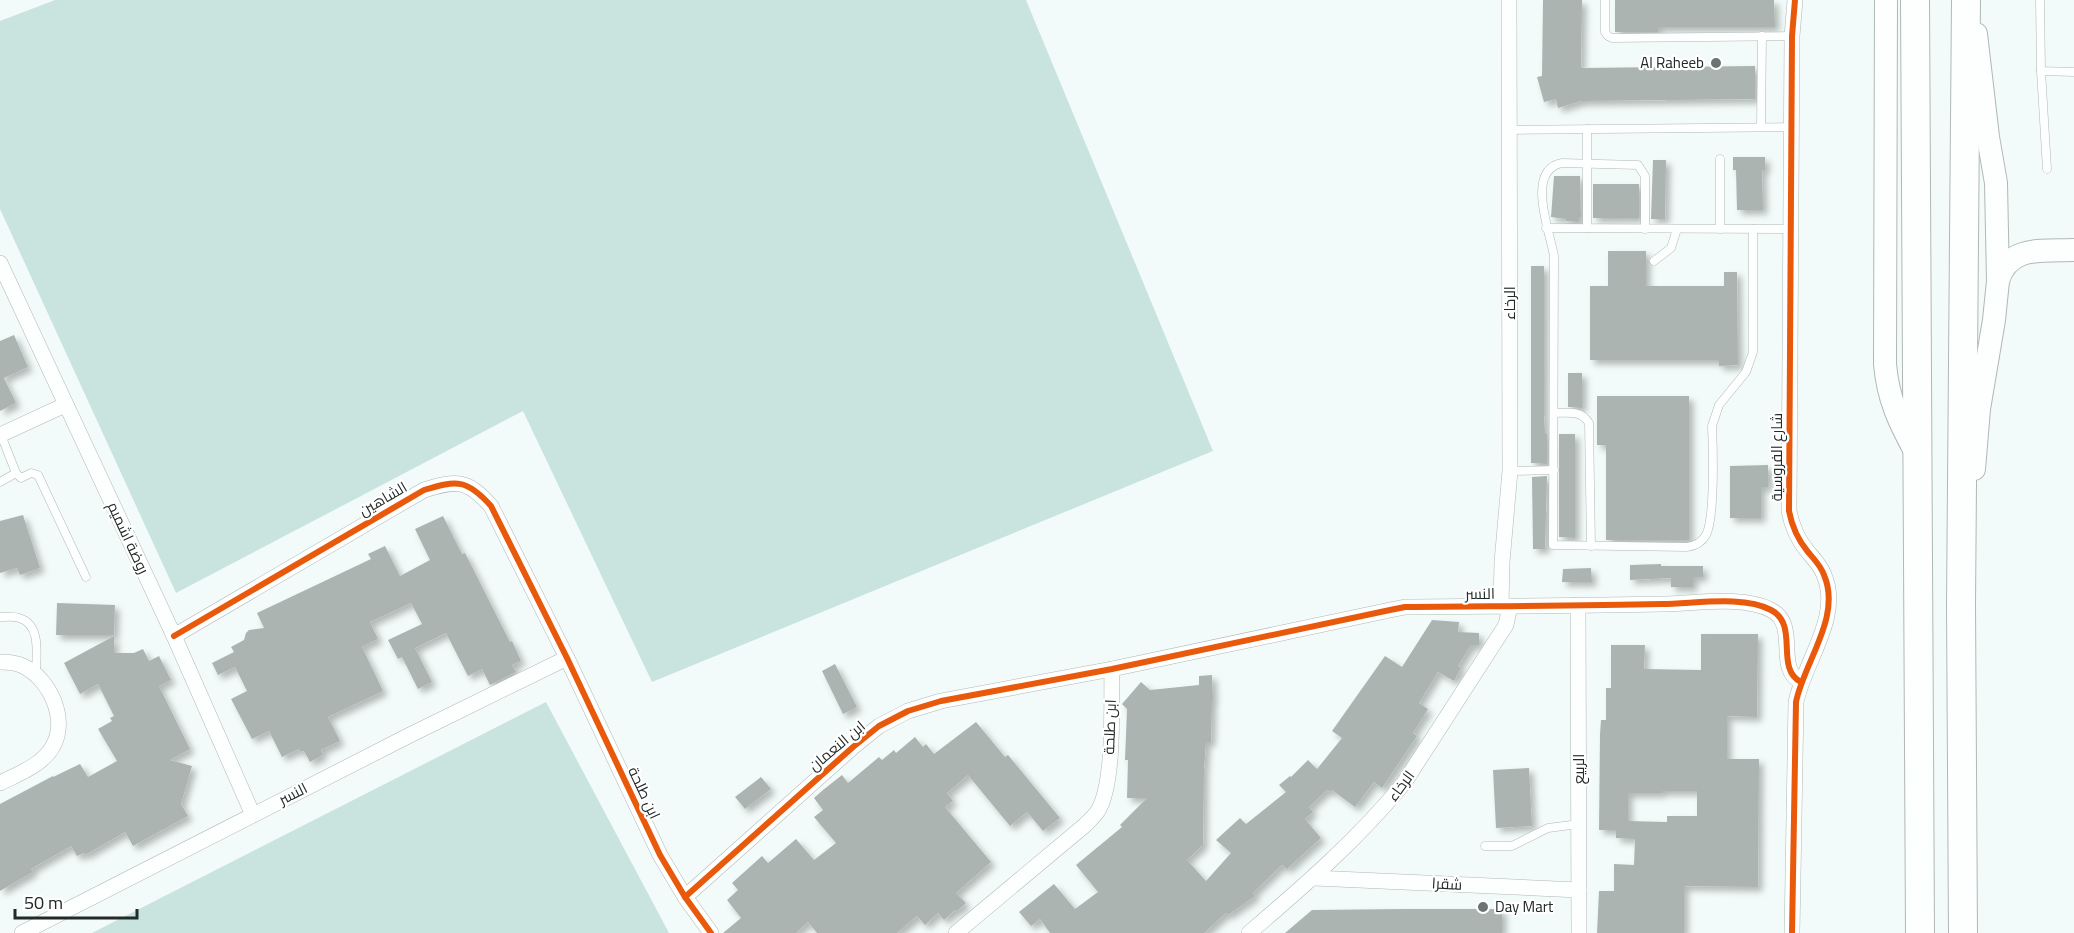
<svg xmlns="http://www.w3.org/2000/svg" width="2074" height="933" font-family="Georgia,Cairo,serif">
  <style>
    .green { fill: #c9e4df }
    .building { fill: #acb4b2; fill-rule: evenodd; filter: url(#shadow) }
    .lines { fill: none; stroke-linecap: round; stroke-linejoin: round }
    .lane-casing { stroke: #b1b8b6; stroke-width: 9 }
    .street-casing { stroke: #b1b8b6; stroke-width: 16 }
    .secondary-casing { stroke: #b1b8b6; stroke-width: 24 }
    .highway-casing { stroke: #b1b8b6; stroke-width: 30 }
    .lane { stroke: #fdfefe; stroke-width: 8 }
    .street { stroke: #fdfefe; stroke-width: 15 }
    .secondary { stroke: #fdfefe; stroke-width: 22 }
    .highway { stroke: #fdfefe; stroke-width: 28 }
    .cycleway-casing { stroke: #fff; stroke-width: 10 }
    .cycleway { stroke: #e8590c; stroke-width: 6 }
    .poi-dot { fill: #6b7472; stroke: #fff; stroke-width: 2 }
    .labels { text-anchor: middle; stroke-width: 4.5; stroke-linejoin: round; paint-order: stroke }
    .poi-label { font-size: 15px; fill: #232b29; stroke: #fff; text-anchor: end }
    .street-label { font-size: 15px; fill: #232b29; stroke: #fff }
  </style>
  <defs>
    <filter id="shadow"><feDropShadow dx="4.5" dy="4.5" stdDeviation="3" flood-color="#0004"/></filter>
  </defs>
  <rect width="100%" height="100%" fill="#f2fbf9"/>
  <g class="green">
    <path d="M55,0H1026L1213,451L652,682L523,411L176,593L0,209V21Z"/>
    <path d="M546,702L669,933H92Z"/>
  </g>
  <g class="building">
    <path d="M1543,0H1582L1581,68L1755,66V99L1581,101L1558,108L1556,99L1544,102L1537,77L1542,76Z"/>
    <path d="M1615,0H1774L1775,27H1658V32H1615Z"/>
    <path d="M1733,157H1765V170H1762L1763,210H1737L1736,170H1733Z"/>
    <path d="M1653,160H1666L1665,219H1651Z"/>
    <path d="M1554,176H1580L1581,217H1579V222L1565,221L1566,219L1551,217Z"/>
    <rect x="1593" y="184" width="46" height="34"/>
    <path d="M1608,251H1646V286H1724V272H1737L1738,365L1719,366L1718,360H1590V286H1608Z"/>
    <path d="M1531,266H1544V415L1545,434H1547V464L1531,463Z"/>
    <path d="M14,335L28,367L4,378L16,403L0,411V341Z"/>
    <path d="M1568,373H1582V408L1568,407Z"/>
    <path d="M1597,396H1689V540H1606V445H1597Z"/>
    <path d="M1559,434H1575V538L1559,537Z"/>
    <path d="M1768,465V487H1761V518H1730V466Z"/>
    <path d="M1547,476L1545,549H1533L1532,477Z"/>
    <path d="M23,515L40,568L20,575L17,568L0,573V521Z"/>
    <path d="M443,516L462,554L465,553L510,642L512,641L521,661L512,665L516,672L490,685L482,669L468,676L446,633L415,648L432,682L418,689L402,657L398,659L388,640L422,624L411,603L370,622L378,639L362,647L383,691L328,717L340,741L321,750L323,755L310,762L304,751L300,752L299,749L282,757L269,731L252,739L231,699L247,691L235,667L218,675L212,663L234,652L231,647L244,640L246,633L249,630L264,628L257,613L371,559L368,554L385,546L400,576L430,560L415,529Z"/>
    <path d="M1661,564V566H1703V577H1693V587H1671V578L1630,580V565Z"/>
    <path d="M1591,568L1592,582H1562L1563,569Z"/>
    <path d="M57,603L115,605L114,635H56Z"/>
    <path d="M1432,620L1459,622L1458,632L1479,633V645H1471L1458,666L1461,668L1454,681L1438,672L1419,703L1428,709L1413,733L1417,736L1382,788L1374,782L1355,807L1332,790L1330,792L1327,790L1309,807L1313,812L1305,819L1321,838L1287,869L1282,865L1253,893L1255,896L1228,915L1226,913L1204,933H1050L1040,919L1031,926L1019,912L1054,884L1075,909L1098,892L1076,865L1122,827L1120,825L1147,798H1127L1128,760H1125L1127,709L1122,704L1141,682L1150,690L1199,685V676L1212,675L1213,700H1212L1211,742H1206L1204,769L1203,845L1187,860L1206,881L1231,853L1216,840L1240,818L1246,824L1286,792L1279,785L1290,776L1291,777L1308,760L1317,769L1342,738L1332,731L1385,656L1402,667Z"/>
    <path d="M1701,634H1758L1757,717L1727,716V759H1759L1758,887L1684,886V933H1597L1599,891H1614V864L1634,865L1635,839L1616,838V830H1599L1600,734L1601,720H1606V688H1611V645H1645L1644,669L1701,670ZM1662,791H1697V816H1667V822L1628,821V793H1662Z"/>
    <path d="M114,636V653H134L143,649L149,661L159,656L171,680L159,686L190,749L170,760L192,766L181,804L188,816L133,846L125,832L85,855L84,853L77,856L71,846L31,869L33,872L0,891V804L53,776V777L80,764L88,777L117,761L98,729L112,721L110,718L114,716L98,684L80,694L64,663Z"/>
    <path d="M835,664L857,707L843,714L822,671Z"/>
    <path d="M976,722L1005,757L1008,755L1060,818L1043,831L1027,812L1010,826L968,775L947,793L953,801L945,807L991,862L956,893L966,903L956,912L955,910L944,920L938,913L925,925L917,916L897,933H817L808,922L796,933H723L741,918L727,900L738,890L732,883L762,856L768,863L796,839L814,860L836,843L814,817L823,810L814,798L823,790L842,775L848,783L879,757L882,760L894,750L896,753L915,737L923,747L926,744L934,754Z"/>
    <path d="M1529,768L1532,826L1496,828L1493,770Z"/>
    <path d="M761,777L771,789L745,809L735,797Z"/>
    <path d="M1405,909H1502V933H1285L1312,910Z"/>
  </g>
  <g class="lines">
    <defs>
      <g id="lane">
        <path d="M1605,0V32L1608,36L1612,38L1792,36"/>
        <path d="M2040,0L2041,71L2074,72"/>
        <path d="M2041,71L2047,169"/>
        <path d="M1761,127L1762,36"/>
        <path d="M1587,129V228"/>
        <path d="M1510,130L1792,127"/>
        <path d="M1720,159V229"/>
        <path d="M1546,228L1790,229"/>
        <path d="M1645,229V176L1638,165L1562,163C1525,170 1550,232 1554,256L1553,545L1687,547C1695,546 1702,542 1706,535C1715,518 1713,448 1712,426L1719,405L1746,372L1753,352V229"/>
        <path d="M1654,261L1671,248L1677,229"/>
        <path d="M1554,413C1568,413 1581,410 1589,423L1591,546"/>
        <path d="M1,435L16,473L21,478L31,473L38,475L86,577"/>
        <path d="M1510,471L1554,470"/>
        <path d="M0,482L16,473"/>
        <path d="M0,617C6,617 14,616 19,618C42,624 36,656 36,674"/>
        <path d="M1485,846H1512L1548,828L1579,824"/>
      </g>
      <g id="street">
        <path d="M0,263L174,636L253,815"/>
        <path d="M0,435L65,405"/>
        <path d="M1578,605L1579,933"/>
        <path d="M1501,606L1502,562L1510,471L1509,0"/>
        <path d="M174,636L424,490C457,480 467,479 491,506L567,658L660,855L685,897L711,933"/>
        <path d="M0,662C7,662 17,663 23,666C50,679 68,719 53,746C43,765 18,774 0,783"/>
        <path d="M1314,878L1579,890"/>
        <path d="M685,897L853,747L879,726L908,711L941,701L1112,669L1390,610L1405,607C1491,606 1577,606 1662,604C1694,604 1743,595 1771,610C1800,625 1774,668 1801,682"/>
        <path d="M22,933L410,735L567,658"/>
        <path d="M956,933L1084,826C1089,821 1096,815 1099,809C1115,779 1111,704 1112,669"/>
        <path d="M1249,933C1304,886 1358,839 1404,783L1506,625L1510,606"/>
        <path d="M1792,933L1796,702C1804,662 1842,617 1824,575C1821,566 1814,559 1808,552C1798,540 1792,527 1789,511L1792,36L1795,0"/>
      </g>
      <g id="secondary">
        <path d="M1886,0L1885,364C1888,399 1899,422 1916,453"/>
        <path d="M1998,281C2008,245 2043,251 2074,250"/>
        <path d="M1974,469L1979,409L1994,320L1998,281L1996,183L1988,137L1976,34"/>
      </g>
      <g id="highway">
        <path d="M1915,0L1920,933"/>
        <path d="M1963,933L1961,605L1966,0"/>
      </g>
    </defs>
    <use href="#lane" class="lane-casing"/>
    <use href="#street" class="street-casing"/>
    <use href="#secondary" class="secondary-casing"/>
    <use href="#highway" class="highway-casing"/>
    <use href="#lane" class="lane"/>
    <use href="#street" class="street"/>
    <use href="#secondary" class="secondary"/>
    <use href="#highway" class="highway"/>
    <defs>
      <g id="cycleway">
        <path d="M174,636L424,490C457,480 467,479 491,506L567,658L660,855L685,897L711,933"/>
        <path d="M685,897L853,747L879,726L908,711L941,701L1112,669L1390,610L1405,607C1491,606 1577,606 1662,604C1694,604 1743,595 1771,610C1800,625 1774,668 1801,682"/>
        <path d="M1792,933L1796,702C1804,662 1842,617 1824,575C1821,566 1814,559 1808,552C1798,540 1792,527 1789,511L1792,36L1795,0"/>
      </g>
    </defs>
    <use href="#cycleway" class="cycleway-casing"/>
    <use href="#cycleway" class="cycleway"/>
  </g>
  <g class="poi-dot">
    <circle cx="1716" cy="63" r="6"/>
    <circle cx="1483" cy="907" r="6"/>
  </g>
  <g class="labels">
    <g class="poi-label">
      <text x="1704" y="68">Al Raheeb</text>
      <text x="1495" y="912" text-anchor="start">Day Mart</text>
    </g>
    <g class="street-label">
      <text transform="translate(1510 303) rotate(-90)" y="5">الرخاء</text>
      <text transform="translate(1777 457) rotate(-90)" y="5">شارع الفروسية</text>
      <text transform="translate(383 499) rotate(-30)" y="5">الشاهين</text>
      <text transform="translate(128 538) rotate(65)" y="5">روضة اشميم</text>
      <text transform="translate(1480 594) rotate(-1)" y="5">النسر</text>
      <text transform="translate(1110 727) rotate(-88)" y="5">ابن طلحة</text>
      <text transform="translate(837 746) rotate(-40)" y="5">ابن النعمان</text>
      <text transform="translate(1579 769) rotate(-90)" y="5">الربيع</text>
      <text transform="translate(1401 786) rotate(-53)" y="5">الرخاء</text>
      <text transform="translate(644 793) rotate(65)" y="5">ابن طلحة</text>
      <text transform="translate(293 794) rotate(-27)" y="5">النسر</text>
      <text transform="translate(1447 884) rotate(3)" y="5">شقرا</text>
    </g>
  </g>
  <path d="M15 909v9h122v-9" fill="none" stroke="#232b29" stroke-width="3"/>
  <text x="24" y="909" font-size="18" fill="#232b29" stroke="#ffffff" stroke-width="4.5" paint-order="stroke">50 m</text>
</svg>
